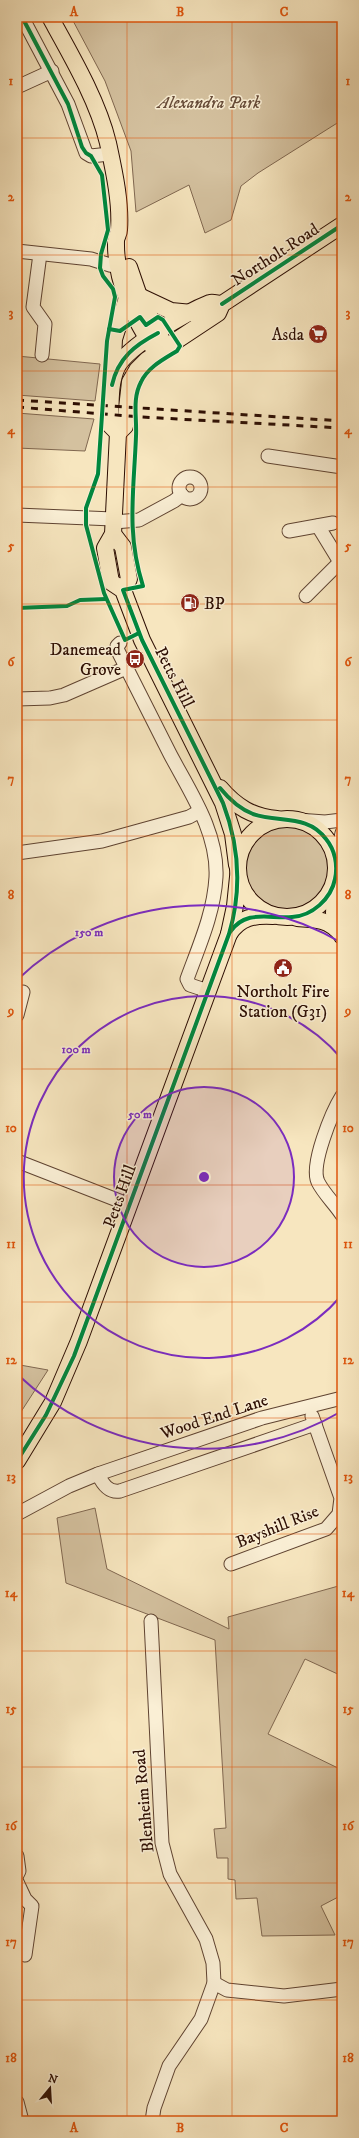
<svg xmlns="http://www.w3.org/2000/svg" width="359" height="2138" font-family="'IM FELL DW Pica',serif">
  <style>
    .green { fill: #d4c19f; stroke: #806750 }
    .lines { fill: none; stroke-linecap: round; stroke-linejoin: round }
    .minor-casing { stroke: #5f4331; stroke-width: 15 }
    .major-casing { stroke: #2c0d02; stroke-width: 18 }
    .minor { stroke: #faefd5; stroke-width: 13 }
    .major { stroke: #f7e6bf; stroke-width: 16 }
    .rail { stroke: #2c0d02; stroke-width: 3; stroke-dasharray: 7 7; stroke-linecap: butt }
    .cycleway-casing { stroke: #faefd5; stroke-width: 6 }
    .cycleway { stroke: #00873e; stroke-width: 4 }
    .grid { fill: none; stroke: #df550c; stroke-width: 1; stroke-opacity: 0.55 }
    .ring { fill: none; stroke: #7b2cbf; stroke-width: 2 }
    .labels { text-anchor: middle; stroke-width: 3; stroke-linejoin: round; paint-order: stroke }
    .park-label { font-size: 17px; font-style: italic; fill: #674c39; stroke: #faefd5 }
    .street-label { font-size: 17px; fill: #2c0d02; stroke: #faefd5 }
    .poi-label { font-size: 17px; fill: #2c0d02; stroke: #faefd5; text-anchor: end }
    .centre { fill: #7b2cbf; stroke: #faefd5; stroke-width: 2 }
    .ring-label { font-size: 12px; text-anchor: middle; font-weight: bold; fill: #7b2cbf; stroke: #faefd5; stroke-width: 3; stroke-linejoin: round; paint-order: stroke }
    .neatline { fill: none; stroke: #df550c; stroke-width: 1.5 }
    .grid-label { font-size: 13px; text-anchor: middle; font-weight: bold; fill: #df550c }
  </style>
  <rect width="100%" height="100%" fill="#f7e6bf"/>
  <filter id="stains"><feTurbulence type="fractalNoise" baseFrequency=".005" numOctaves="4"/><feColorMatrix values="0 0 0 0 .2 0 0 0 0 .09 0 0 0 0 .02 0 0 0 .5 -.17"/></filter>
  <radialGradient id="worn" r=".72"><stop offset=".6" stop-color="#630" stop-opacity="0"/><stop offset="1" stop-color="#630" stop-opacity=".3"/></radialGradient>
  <g class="green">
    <path d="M71,17H342V120L258,173L241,186L231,220L205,233L189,185L136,212L131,151L105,81Z"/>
    <path d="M17,356L100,364L95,401L17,395Z"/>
    <path d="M17,413L94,419L85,451L17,448Z"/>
    <circle cx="287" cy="868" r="41"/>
    <path d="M20,1365L48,1370L17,1418V1368Z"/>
    <path d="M95,1508L107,1569L229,1629L228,1617L342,1585V1676L305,1659L268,1734L342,1770V1895L321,1906L335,1935L262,1936L257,1898L236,1899L235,1880L228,1879V1858H217L214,1829L226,1828L215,1640L66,1583L57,1518Z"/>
  </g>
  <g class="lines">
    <defs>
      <g id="minor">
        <path d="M22,17L68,104L86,153L91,156L109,154"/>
        <path d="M17,87L52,71"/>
        <path d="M17,251L91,259L110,265L127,268"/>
        <path d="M40,254L33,307L45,324L42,355"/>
        <path d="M268,456L342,467"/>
        <circle cx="190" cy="488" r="11"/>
        <path d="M17,515L113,519"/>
        <path d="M114,522L139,520L174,501L182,495"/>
        <path d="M318,526L340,562"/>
        <path d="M289,531L333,523"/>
        <path d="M306,596L342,560"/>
        <path d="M120,643L117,646L118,651C135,685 153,720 170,754C190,792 218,832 216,877C214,913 199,946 187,979L190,985L208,991"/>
        <path d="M17,699L50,698L64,695L126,668"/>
        <path d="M298,820L325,822L342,820"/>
        <path d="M17,853L102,841L189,817L200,811"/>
        <path d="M336,862L342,833"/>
        <path d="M17,1015L23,992"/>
        <path d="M342,1096C332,1112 310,1165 318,1182C324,1194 335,1204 342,1215"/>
        <path d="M17,1161L130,1205"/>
        <path d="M98,1474C102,1483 108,1493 120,1491L315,1424"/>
        <path d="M17,1514L69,1486L98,1474L262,1418L342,1398"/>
        <path d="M231,1564L326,1529L339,1514L341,1498L312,1416"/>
        <path d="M151,1621L162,1843L170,1874L206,1939L213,1963L214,1983L201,2019L169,2066L154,2108L152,2121"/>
        <path d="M17,1856L19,1871L17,1875"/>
        <path d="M17,1882L25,1899L32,1906L25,1955"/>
        <path d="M214,1983L227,1990L284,1996L342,1989"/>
        <path d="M17,2102L22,2121"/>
      </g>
      <g id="major">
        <path d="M50,17C71,55 98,101 108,143C114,171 121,202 119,230C119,234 116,237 116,241C115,283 135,320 157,354"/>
        <path d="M129,267L139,296L163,342"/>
        <path d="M139,296L171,311L192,313"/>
        <path d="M112,377L114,339L127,298"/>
        <path d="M118,433L113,534L105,548L111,582L123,590L142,640L223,803L233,834L237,865"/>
        <path d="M118,433L125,426L130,382L137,370L147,360L218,313L222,304L342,225"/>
        <path d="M118,433L110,425C111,406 109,384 117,367C128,346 187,312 210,303C213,302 218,304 222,304"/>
        <path d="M113,534L123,547L129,579L123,590"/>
        <path d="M220,788C236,807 253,817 277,819"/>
        <circle cx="287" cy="868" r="49"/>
        <path d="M335,885L334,913L342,936"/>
        <path d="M297,918C315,919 329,919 341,934"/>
        <path d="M229,934C240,917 254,915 273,916"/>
        <path d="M17,1461L53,1402L79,1341L229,934L235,906L238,877"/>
      </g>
    </defs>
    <use href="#minor" class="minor-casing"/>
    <use href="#major" class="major-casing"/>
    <use href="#minor" class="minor"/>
    <use href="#major" class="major"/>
    <g class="rail">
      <path d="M17,400L342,421"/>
      <path d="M17,407L141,417L342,428"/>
    </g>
    <defs>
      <g id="cycleway">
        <path d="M22,17L68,104L82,147L86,153L91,156L102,175L108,230L101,254L100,268L103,276L113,289L115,297L107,341L98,474L86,508V525L104,593L125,640L139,633"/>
        <path d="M222,304L342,225"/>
        <path d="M112,385C118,358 135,345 158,333"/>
        <path d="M17,608L67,606L80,600L106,599"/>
        <path d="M220,788C229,799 240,809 253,814C279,823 308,814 326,839C335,850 338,865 335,879C331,899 312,916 292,917C269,919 246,909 230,932"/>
        <path d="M17,1461L46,1415L74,1356L229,934C242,890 239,845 223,803L142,640L123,590L143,586C126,533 134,490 136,436C137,417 132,399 141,382C148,367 164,359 177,351L180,346L163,320L158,317L146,325L140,317L120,331L109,329"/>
      </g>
    </defs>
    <use href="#cycleway" class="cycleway-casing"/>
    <use href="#cycleway" class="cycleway"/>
  </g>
  <path class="grid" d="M127,17V2121M232,17V2121M17,138H342M17,255H342M17,371H342M17,487H342M17,604H342M17,720H342M17,836H342M17,953H342M17,1069H342M17,1185H342M17,1302H342M17,1418H342M17,1534H342M17,1651H342M17,1767H342M17,1883H342M17,2000H342"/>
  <circle cx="204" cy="1177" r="90" fill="#7b2cbf" fill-opacity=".12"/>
  <g class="ring">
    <circle cx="204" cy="1177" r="90"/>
    <path d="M342 1295A181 181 0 1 1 342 1059"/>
    <path d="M342 1411A271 271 0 0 1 17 1374M17 980A271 271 0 0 1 342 943"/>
  </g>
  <defs>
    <symbol id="supermarket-disc" viewBox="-11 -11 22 22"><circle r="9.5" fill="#8f2418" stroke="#faefd5"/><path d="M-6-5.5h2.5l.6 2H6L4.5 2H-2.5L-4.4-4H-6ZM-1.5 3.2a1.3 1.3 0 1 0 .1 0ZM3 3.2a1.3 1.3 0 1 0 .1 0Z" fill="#fff"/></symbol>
    <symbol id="fuel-disc" viewBox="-11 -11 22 22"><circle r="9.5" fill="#8f2418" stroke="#faefd5"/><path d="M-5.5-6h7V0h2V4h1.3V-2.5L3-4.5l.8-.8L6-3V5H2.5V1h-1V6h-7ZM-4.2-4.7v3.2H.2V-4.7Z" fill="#fff"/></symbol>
    <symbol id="bus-disc" viewBox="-11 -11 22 22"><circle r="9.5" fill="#8f2418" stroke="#faefd5"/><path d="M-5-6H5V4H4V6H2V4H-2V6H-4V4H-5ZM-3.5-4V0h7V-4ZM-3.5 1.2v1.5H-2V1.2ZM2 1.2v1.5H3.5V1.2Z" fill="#fff"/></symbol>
    <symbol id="civic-disc" viewBox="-11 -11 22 22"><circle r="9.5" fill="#8f2418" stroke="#faefd5"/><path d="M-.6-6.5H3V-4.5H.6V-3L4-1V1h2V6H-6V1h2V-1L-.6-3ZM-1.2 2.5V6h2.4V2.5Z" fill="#fff"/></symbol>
  </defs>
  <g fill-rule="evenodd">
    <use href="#supermarket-disc" x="307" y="323" width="22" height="22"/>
    <use href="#fuel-disc" x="179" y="592" width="22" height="22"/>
    <use href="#bus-disc" x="124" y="648" width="22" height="22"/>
    <use href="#civic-disc" x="272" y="957" width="22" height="22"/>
  </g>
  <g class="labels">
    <g class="park-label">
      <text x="209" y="108">Alexandra Park</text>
    </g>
    <g class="street-label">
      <text transform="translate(275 254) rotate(-33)" y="6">Northolt Road</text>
      <text transform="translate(175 677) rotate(63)" y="6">Petts Hill</text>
      <text transform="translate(119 1196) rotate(-70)" y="6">Petts Hill</text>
      <text transform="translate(214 1416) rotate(-18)" y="6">Wood End Lane</text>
      <text transform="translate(277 1526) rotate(-22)" y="6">Bayshill Rise</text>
      <text transform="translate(143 1801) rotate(-95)" y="6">Blenheim Road</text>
    </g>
    <g class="poi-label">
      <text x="304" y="340">Asda</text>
      <text x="204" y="609" text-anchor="start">BP</text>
      <text x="121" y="655">Danemead<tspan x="121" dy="20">Grove</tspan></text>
      <text x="283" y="997" text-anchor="middle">Northolt Fire<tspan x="283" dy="20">Station (G31)</tspan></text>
    </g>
  </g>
  <circle cx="204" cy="1177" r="6" class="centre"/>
  <g class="ring-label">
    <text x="89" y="936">150 m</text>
    <text x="76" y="1053">100 m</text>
    <text x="140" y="1118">50 m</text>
  </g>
  <rect width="359" height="2138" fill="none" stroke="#f7e6bf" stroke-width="44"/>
  <g transform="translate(50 2088) rotate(18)" stroke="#faefd5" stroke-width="3" paint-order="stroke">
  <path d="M0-3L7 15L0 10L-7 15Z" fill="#2c0d02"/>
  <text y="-6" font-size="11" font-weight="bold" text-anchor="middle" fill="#2c0d02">N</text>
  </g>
  <rect x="22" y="22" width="315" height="2094" class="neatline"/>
  <g class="grid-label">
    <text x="74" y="16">A</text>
    <text x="180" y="16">B</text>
    <text x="284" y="16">C</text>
    <text x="11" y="85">1</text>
    <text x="348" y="85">1</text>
    <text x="11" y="201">2</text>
    <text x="348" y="201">2</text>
    <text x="11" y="317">3</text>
    <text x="348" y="317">3</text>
    <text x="11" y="434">4</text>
    <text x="348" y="434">4</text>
    <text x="11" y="550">5</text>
    <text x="348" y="550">5</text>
    <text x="11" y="666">6</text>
    <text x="348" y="666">6</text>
    <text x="11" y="783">7</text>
    <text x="348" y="783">7</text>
    <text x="11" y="899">8</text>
    <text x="348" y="899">8</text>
    <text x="11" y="1015">9</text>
    <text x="348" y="1015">9</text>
    <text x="11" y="1132">10</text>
    <text x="348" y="1132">10</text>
    <text x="11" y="1248">11</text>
    <text x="348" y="1248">11</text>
    <text x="11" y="1364">12</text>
    <text x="348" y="1364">12</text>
    <text x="11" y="1481">13</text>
    <text x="348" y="1481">13</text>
    <text x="11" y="1597">14</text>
    <text x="348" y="1597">14</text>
    <text x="11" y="1713">15</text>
    <text x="348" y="1713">15</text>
    <text x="11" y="1830">16</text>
    <text x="348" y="1830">16</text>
    <text x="11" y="1946">17</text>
    <text x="348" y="1946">17</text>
    <text x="11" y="2062">18</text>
    <text x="348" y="2062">18</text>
    <text x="74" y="2132">A</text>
    <text x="180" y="2132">B</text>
    <text x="284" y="2132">C</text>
  </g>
  <rect width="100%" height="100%" filter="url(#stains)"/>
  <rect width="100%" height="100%" fill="url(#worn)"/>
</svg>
